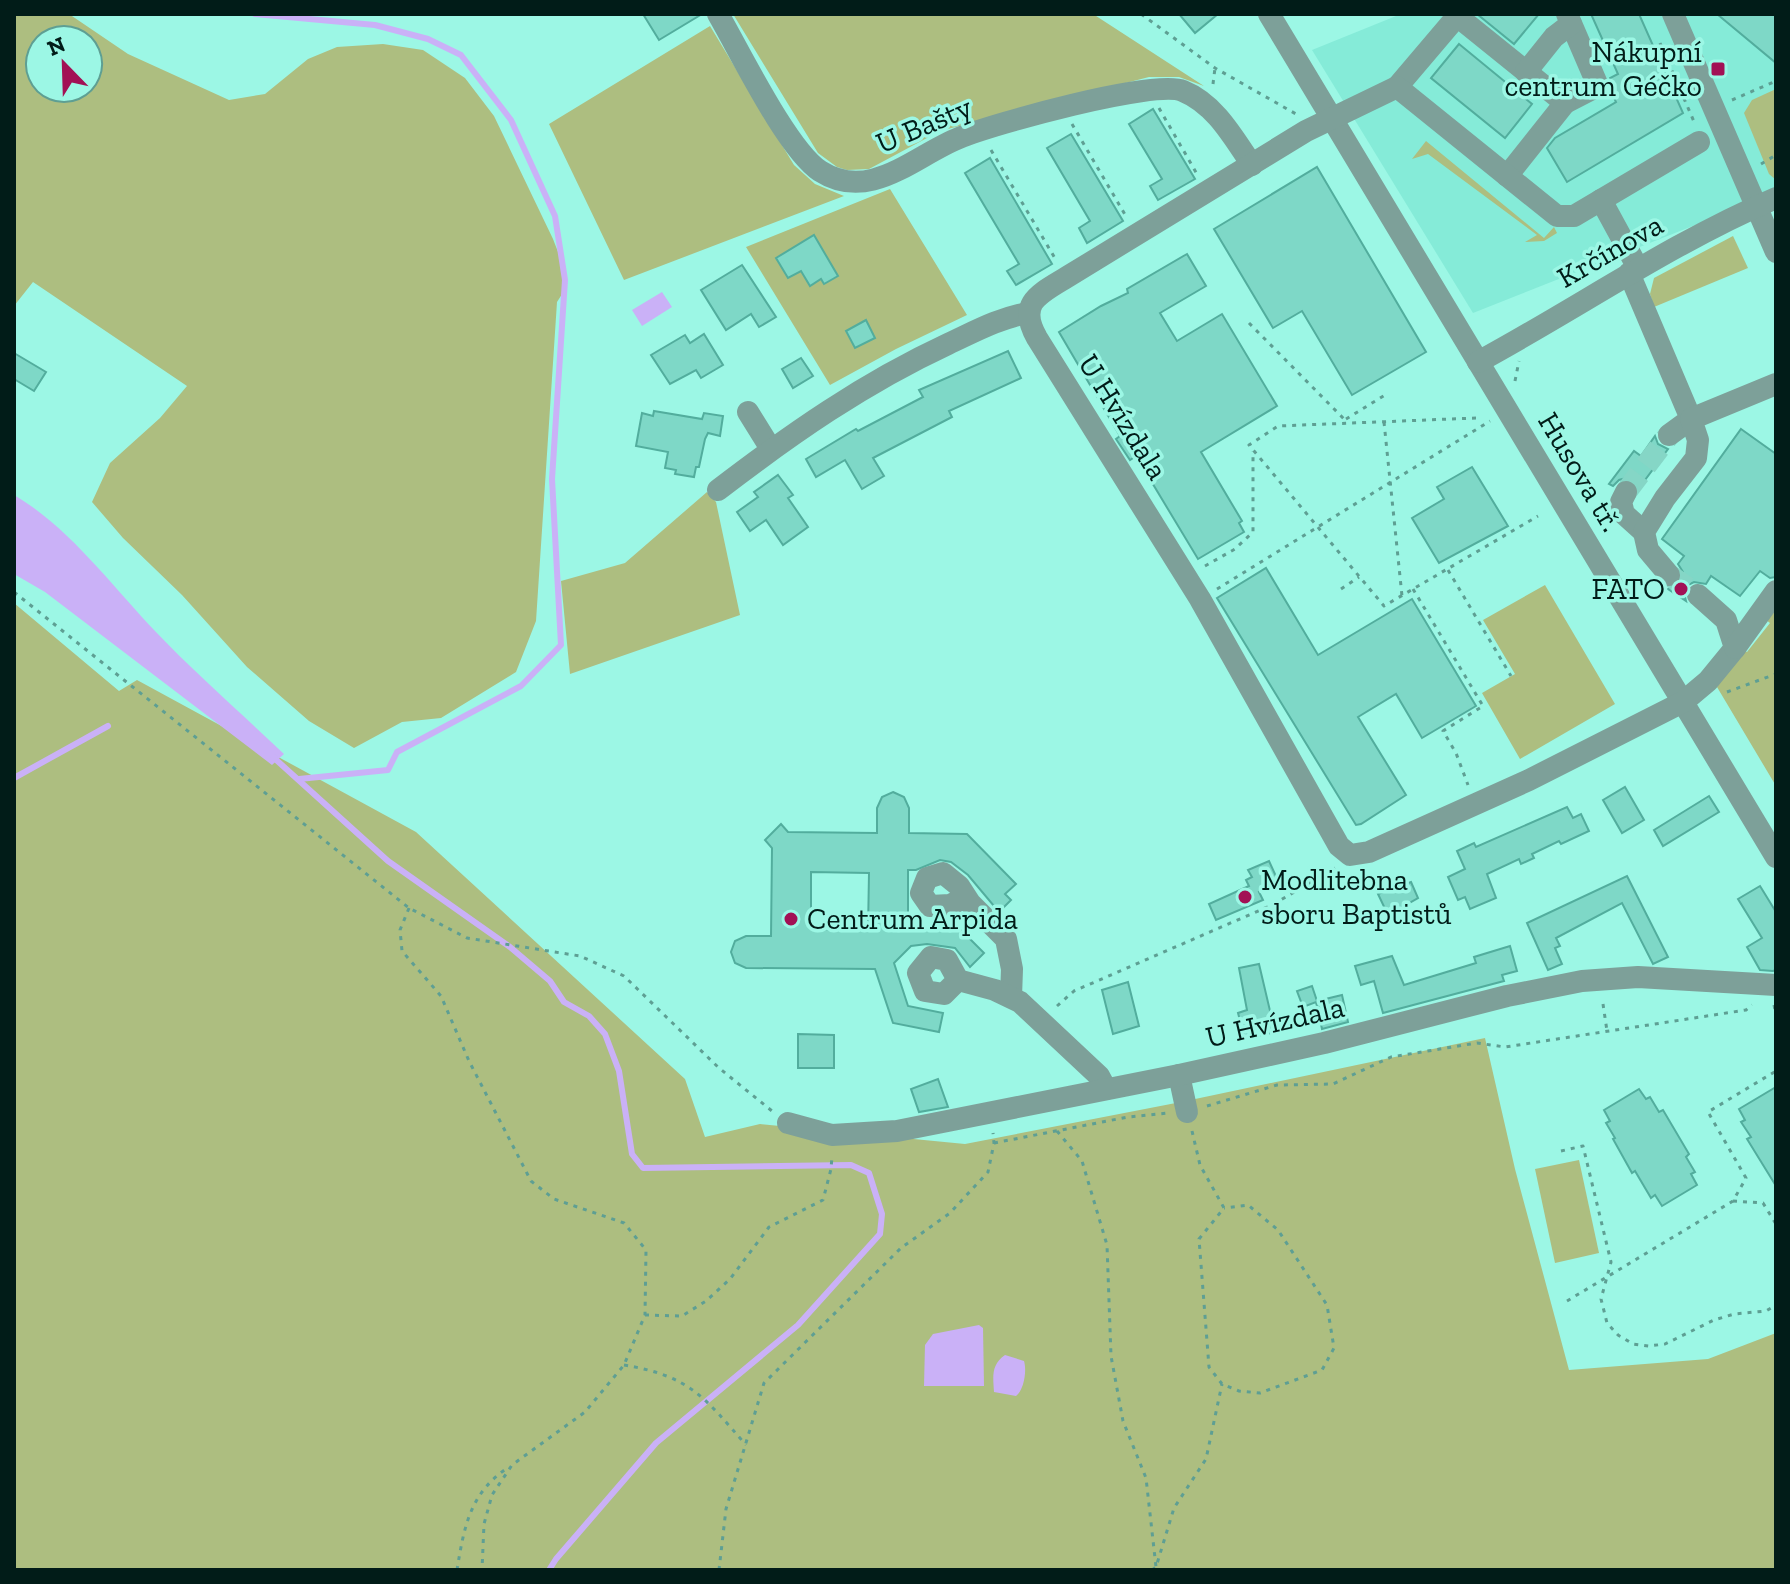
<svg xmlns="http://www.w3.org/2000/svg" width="1790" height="1584" font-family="'Zilla Slab',serif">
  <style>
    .built { fill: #85ebd8 }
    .green { fill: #adbe80; fill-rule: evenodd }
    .water { fill: #cab1f7 }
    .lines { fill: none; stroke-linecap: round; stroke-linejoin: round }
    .stream { stroke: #cab1f7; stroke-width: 6 }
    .building { fill: #7ed8c7; stroke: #52ad9d; stroke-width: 2; fill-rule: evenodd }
    .minor-tunnel { stroke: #85d6c6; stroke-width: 22; stroke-dasharray: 22 11; stroke-linecap: butt }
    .path { stroke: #5e9f93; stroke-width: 3; stroke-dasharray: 4 6; stroke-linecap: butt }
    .minor { stroke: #7da099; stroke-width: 22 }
    .poi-dot { fill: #a21155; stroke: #9cf7e5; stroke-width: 3 }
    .labels { text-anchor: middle; stroke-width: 7; stroke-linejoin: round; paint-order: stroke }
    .poi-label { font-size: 30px; fill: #011c18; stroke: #9cf7e5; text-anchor: end }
    .street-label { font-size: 30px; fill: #011c18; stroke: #9cf7e5 }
  </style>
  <rect width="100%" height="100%" fill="#9cf7e5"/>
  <path class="built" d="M1401,14H1776V193L1473,313L1312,50Z"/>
  <g class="green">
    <path d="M14,14H69L128,54L229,100L265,94L308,59L337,47L383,44L423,50L465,78L494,116L553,239L565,270L566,288L557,302L536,621L516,672L441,718L402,722L354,748L309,721L247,667L182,595L123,538L92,502L110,463L160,418L187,386L33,282L14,306ZM40,40H88V88H40Z"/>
    <path d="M733,14H1093L1204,86L1179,77H1149L940,131L869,169L847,170L837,167L818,153Z"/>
    <path d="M710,26L794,165L815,184L844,196L624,280L549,124Z"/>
    <path d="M1776,89V180L1769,174L1744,113L1752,100Z"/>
    <path d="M1426,141L1544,238L1554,227L1557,233L1544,241L1525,242L1537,235L1428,154L1412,159Z"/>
    <path d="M890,189L967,315L896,349L830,385L746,247Z"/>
    <path d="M1733,236L1748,268L1654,307L1650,294L1654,278Z"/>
    <path d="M707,492L716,502L740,615L570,674L561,581L625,563Z"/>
    <path d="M1545,585L1615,704L1520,759L1482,693L1515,674L1483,620Z"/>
    <path d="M1776,598V786L1717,687L1738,648L1747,652L1770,623L1762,617Z"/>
    <path d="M14,603L119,691L137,680L416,832L685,1079L705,1137L760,1124L965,1144L1181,1102L1485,1038L1515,1169L1569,1370L1708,1359L1776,1333V1570H14Z"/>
    <path d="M1579,1160L1599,1253L1555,1263L1535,1169Z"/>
  </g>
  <g class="water">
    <path d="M662,292L672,307L642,326L632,310Z"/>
    <path d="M14,495C69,527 112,586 155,631C196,674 241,713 284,754L272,765L45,592L14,574Z"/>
    <path d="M979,1325L983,1328L984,1386H924L925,1345L933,1334Z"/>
    <path d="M1005,1355L1024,1361C1027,1371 1024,1390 1016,1396L994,1392C993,1376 991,1365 1005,1355Z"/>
  </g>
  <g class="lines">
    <g class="stream">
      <path d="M255,14L375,25L428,39L461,55L511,120L555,216L565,280L552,479L561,645L521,686L397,752L388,770L299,779"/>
      <path d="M273,757L388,861L510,947L550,981L564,1002L589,1016L605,1034L619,1071L632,1154L643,1168L851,1165L869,1173L882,1214L880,1234L798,1325L656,1443L556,1559L549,1570"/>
      <path d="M14,778L108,726"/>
    </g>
  </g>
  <g class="building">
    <path d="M643,14H702L659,40Z"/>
    <path d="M1179,14H1218L1195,33Z"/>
    <path d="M1477,14H1539L1514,44Z"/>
    <path d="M1591,14H1639L1683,113L1567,182L1547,148L1555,138L1616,102L1611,91L1610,78L1618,74Z"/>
    <path d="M1717,14H1776V63Z"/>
    <path d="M1459,44L1532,104L1505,138L1431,78Z"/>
    <path d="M1153,109L1195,179L1158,200L1150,186L1162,179L1129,124Z"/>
    <path d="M1071,134L1123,221L1087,243L1079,228L1090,221L1047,148Z"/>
    <path d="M990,158L1052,264L1016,285L1007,271L1019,264L965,173Z"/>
    <path d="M1317,167L1426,352L1352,395L1302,311L1273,328L1214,229Z"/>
    <path d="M814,235L838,276L824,284L821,279L810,286L801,271L788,278L776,258Z"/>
    <path d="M1187,254L1206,286L1160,313L1177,341L1222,314L1277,406L1201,452L1242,521L1239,523L1244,532L1198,559L1136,456L1130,460L1116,439L1120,436L1059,332L1101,306L1128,293L1127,289Z"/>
    <path d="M742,265L776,317L759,327L751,314L726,330L701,290Z"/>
    <path d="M866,320L875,338L855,348L846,331Z"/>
    <path d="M704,334L723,365L701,378L696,370L670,384L651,355L685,335L690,343Z"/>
    <path d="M1008,351L1021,378L949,411L952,417L873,458L884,476L862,489L845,460L816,477L806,459L856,429L858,431L923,397L919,390Z"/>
    <path d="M14,353L46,372L34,391L14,379Z"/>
    <path d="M801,358L813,376L793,388L782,369Z"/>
    <path d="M654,411L702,419L704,413L723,416L720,436L708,433L705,439L699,467H696L694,477L675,474L676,470L665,468L668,452L636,446L642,413L653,416Z"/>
    <path d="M1741,429L1776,454V577L1770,578L1760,571L1740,596L1711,576L1706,584L1694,582L1688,585L1684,593L1686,601L1668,589L1677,586L1682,580L1683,572L1678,564L1684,556L1662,539Z"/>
    <path d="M1655,436L1658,444L1668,449L1639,488L1633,480L1626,478L1619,480L1613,486L1609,484L1634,451L1641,456Z"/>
    <path d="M1472,467L1508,526L1439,563L1412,518L1444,499L1437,487Z"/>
    <path d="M778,475L793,495L788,498L808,527L783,545L766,520L750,531L737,512L758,497L754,492Z"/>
    <path d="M1266,568L1318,655L1412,599L1476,706L1422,738L1396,694L1358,717L1406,795L1361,824L1356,825L1217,598Z"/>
    <path d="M1625,787L1644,820L1622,833L1603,800Z"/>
    <path d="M893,792L904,797L909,808V833L967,834L1016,884L1005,894L1011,900L999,912L968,875L951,862L940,860L916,870H908V927H958L984,953L970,967L955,948L927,944L911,946L894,963L908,1006L943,1013L939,1032L893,1023L875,969L746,968L735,963L731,952L735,941L746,936H771L772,848L765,840L781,824L788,832L877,833V808L882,797ZM811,872L869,873L868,930L811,929Z"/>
    <path d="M1709,796L1719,812L1663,846L1654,830Z"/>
    <path d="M1567,807L1573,818L1581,814L1589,831L1561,844L1559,841L1532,854L1534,858L1521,864L1519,859L1487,874L1496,898L1470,909L1465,897L1458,900L1448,877L1465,869L1457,851L1474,843L1476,847Z"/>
    <path d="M1269,861L1279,883L1259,892L1263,900L1216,920L1209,904L1249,886L1246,880L1252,877L1248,870Z"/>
    <path d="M1627,876L1668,957L1653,964L1622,903L1556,938L1560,946L1555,948L1562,964L1548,970L1527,923Z"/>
    <path d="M1411,882L1418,898L1388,915L1378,894Z"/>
    <path d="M1760,886L1776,912V970L1773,971L1760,970L1747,947L1762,938L1738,899Z"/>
    <path d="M1510,946L1517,971L1502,975L1504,981L1383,1013L1374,981L1361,985L1355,966L1392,956L1404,985L1476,963L1474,957Z"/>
    <path d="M1259,964L1275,1032L1245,1039L1238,1013L1247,1010L1239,968Z"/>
    <path d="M1128,982L1139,1026L1113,1034L1102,990Z"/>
    <path d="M1312,986L1317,1001L1342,995L1348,1022L1322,1029L1316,1002L1303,1007L1297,991Z"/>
    <path d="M798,1034L834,1035V1068H798Z"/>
    <path d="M938,1079L948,1107L919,1112L911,1089Z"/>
    <path d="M1776,1087V1186L1747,1139L1751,1137L1741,1122L1745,1120L1739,1109Z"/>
    <path d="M1639,1089L1646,1099L1650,1097L1659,1112L1663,1110L1689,1154L1686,1157L1695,1172L1691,1174L1697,1185L1662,1206L1655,1195L1651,1198L1635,1171L1632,1173L1613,1139L1615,1138L1606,1123L1610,1121L1604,1110Z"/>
  </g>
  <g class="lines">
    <g class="minor-tunnel">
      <path d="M1626,492L1669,435"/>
      <path d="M1669,575L1698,595"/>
    </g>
    <g class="path">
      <path d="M1141,14L1215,68L1296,114"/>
      <path d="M1660,43L1695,124"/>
      <path d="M1213,84L1215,68"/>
      <path d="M1732,100L1776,81"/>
      <path d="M1159,108L1197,174"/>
      <path d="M1072,124L1127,218"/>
      <path d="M991,150L1056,260"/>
      <path d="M1761,164L1776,155"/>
      <path d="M1249,323L1345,420"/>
      <path d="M1515,381L1519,361"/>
      <path d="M1476,418L1278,426L1249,445L1384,606L1538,516"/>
      <path d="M1346,419L1385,395"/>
      <path d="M1384,422L1402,596"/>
      <path d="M1205,566L1235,549L1253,532V451"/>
      <path d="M1448,570L1511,676"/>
      <path d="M1217,589L1490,421"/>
      <path d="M1341,589L1359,577"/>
      <path d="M1413,589L1483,706L1443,731L1456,753L1468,785"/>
      <path d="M14,592L409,908L467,938L580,956L624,976L719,1068L772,1111"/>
      <path d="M1727,692L1776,674"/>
      <path d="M409,908L400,930L402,951L441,996L469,1061L531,1181L554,1199L624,1223L646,1250L645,1315L624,1365L585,1412L512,1465L492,1495L484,1524L482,1570"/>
      <path d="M1603,1004L1607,1031"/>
      <path d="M1774,1005L1776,1015"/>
      <path d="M1057,1006L1074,991L1272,905L1335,868"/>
      <path d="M1207,1106L1277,1085L1333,1084L1391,1057L1477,1043L1505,1047L1746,1010L1752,1005"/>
      <path d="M1057,1131L1082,1161L1107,1245L1111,1356L1123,1421L1146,1478L1156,1567"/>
      <path d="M1192,1131L1200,1165L1224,1208L1199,1239L1209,1367L1222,1384L1239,1391L1260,1393L1322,1370L1334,1348L1327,1305L1278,1230L1248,1205L1224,1208"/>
      <path d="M994,1143L1128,1117L1168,1113"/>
      <path d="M1561,1151L1583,1146L1611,1262L1601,1299L1607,1323L1618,1335L1633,1344L1649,1346L1665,1344L1714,1320L1734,1314L1766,1311L1776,1305"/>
      <path d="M1733,1201L1763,1203L1776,1224"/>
      <path d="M1567,1301L1733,1201L1746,1178L1708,1112L1776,1071"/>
      <path d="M645,1315L682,1316L706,1301L730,1279L769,1227L823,1200L831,1169L832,1156"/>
      <path d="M624,1365C690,1376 704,1397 746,1445"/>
      <path d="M457,1570C464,1527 470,1492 509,1467"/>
      <path d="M719,1570L726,1509L764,1383L901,1248L950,1213L988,1172L994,1143L993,1133"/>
      <path d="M1152,1570L1156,1567L1174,1508L1206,1459L1222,1384"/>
    </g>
    <g class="minor">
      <path d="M718,14C740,52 787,149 820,171C870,203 914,156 959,138C993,124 1154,79 1183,91C1215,104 1233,137 1252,165"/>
      <path d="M1269,14L1776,857"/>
      <path d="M1673,14L1776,252"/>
      <path d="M1457,16L1565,103L1598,86L1567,14"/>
      <path d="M1526,72L1554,37L1571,24"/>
      <path d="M1397,87L1459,14"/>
      <path d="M1507,176L1565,103"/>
      <path d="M1601,200L1638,268"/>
      <path d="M1629,273L1691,419L1669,435"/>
      <path d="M1478,362C1578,308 1671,243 1776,198"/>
      <path d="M748,412L771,449"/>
      <path d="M718,490C791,434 864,383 948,344C974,332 999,318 1028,313"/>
      <path d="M1626,492L1621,502L1624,514L1644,532"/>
      <path d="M1669,575L1648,550L1644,532L1665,498L1696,458L1698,440L1691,419L1776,384"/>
      <path d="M1698,595L1726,620L1735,648L1708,681L1683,702L1529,780L1369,852L1350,855L1339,846L1200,599L1037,338C1017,303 1039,294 1067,277L1306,131L1397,87L1557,216H1574L1699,142"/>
      <path d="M1735,648L1776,591"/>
      <path d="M966,897L950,905L930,906L921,893L927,878L943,873L959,886L970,903L1006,939L1012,969L1011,997"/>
      <path d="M958,980L944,994L925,991L918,973L931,957L947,960L958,980L995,990L1020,1002L1099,1076L1106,1089"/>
      <path d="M1179,1075L1187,1112"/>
      <path d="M788,1123L832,1135L897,1131L1179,1075L1324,1043L1507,996L1582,981L1638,977L1776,985"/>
    </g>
  </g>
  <g class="poi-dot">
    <rect x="1710" y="61" width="16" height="16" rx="4"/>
    <circle cx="1681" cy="589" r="8"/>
    <circle cx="1245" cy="897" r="8"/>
    <circle cx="791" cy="919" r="8"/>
  </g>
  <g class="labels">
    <g class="poi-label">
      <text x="1702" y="62">Nákupní<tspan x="1702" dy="34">centrum Géčko</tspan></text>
      <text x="1665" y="599">FATO</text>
      <text x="1261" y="890" text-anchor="start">Modlitebna<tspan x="1261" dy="34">sboru Baptistů</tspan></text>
      <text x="807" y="929" text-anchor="start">Centrum Arpida</text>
    </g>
    <g class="street-label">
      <text transform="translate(924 125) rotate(-23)" y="10">U Bašty</text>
      <text transform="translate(1610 251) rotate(-30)" y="10">Krčínova</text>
      <text transform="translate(1123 417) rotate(58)" y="10">U Hvízdala</text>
      <text transform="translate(1580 472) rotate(59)" y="10">Husova tř.</text>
      <text transform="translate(1275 1022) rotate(-13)" y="10">U Hvízdala</text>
    </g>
  </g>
  <rect width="1790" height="1584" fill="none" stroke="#011c18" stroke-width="32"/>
  <g transform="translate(64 64) rotate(337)"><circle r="38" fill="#9cf7e5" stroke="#5e9f93" stroke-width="2"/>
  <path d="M0-6L14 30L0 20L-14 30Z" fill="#a21155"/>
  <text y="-12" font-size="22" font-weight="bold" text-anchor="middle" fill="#011c18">N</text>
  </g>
</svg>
